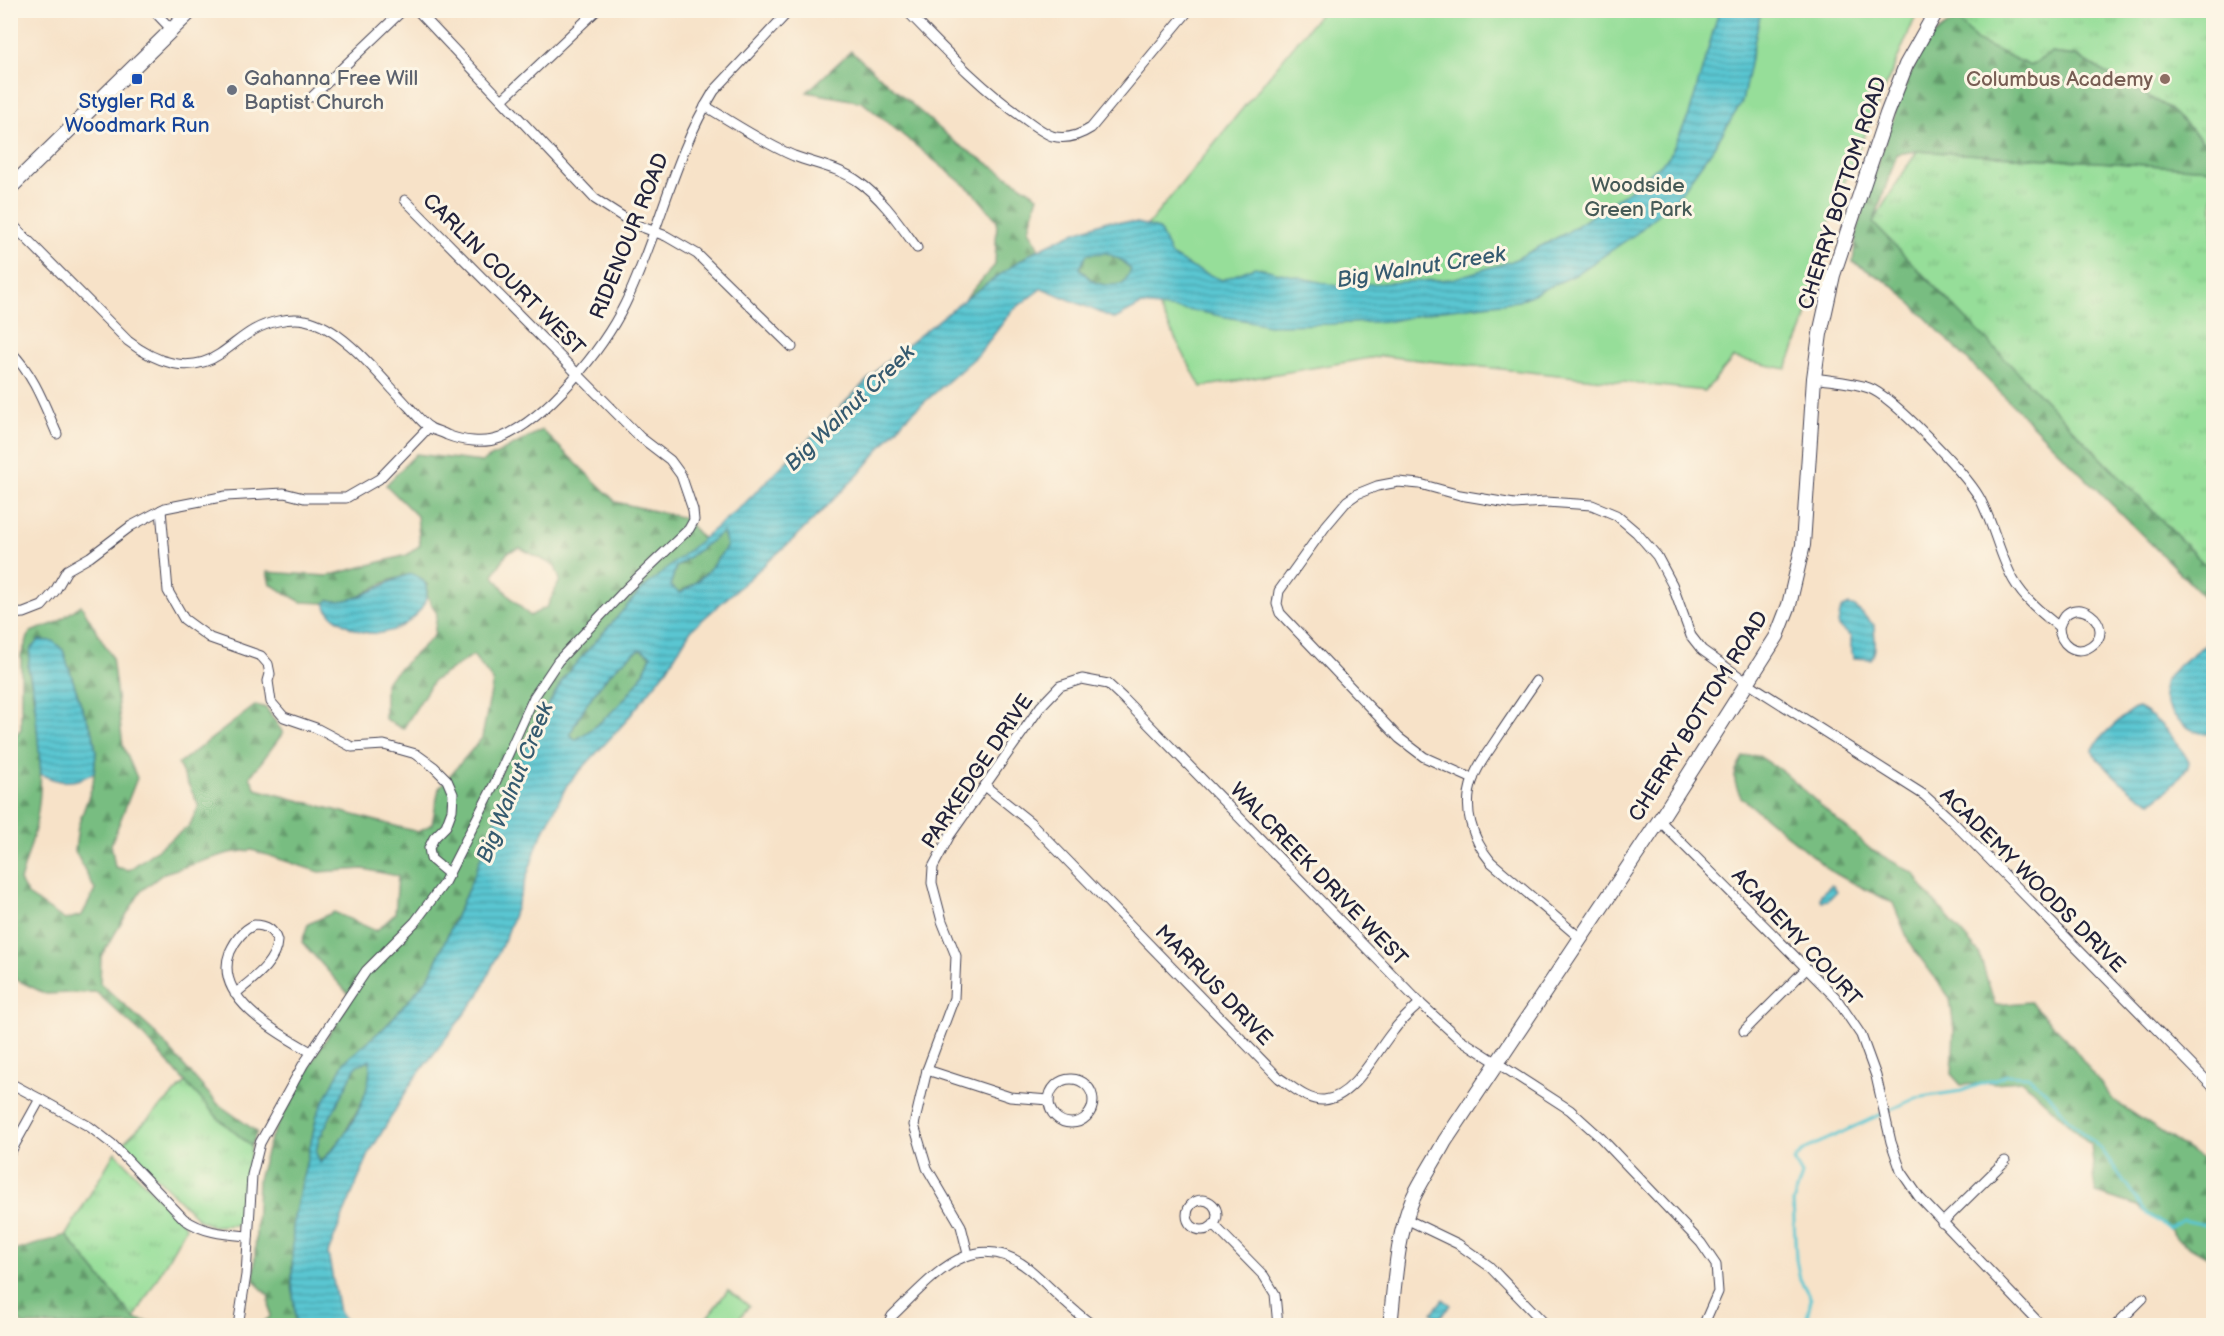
<svg xmlns="http://www.w3.org/2000/svg" width="2224" height="1336" font-family="'Balsamiq Sans',sans-serif">
  <style>
    .grass { fill: url(#grass-tufts); stroke: #5c806a; stroke-width: 1.5 }
    .forest { fill: url(#forest-firs); stroke: #4d705e; stroke-width: 1.5; fill-rule: evenodd }
    .park { fill: #96de99; stroke: #5c806a; stroke-width: 1.5 }
    .water { fill: url(#water-rules); stroke: #3e7486; stroke-width: 1.5; fill-rule: evenodd }
    .lines { fill: none; stroke-linecap: round; stroke-linejoin: round }
    .stream { stroke: #5ac6d1; stroke-width: 3 }
    .street-casing { stroke: #423f50; stroke-width: 11 }
    .secondary-casing { stroke: #423f50; stroke-width: 16 }
    .street { stroke: #fff; stroke-width: 9 }
    .secondary { stroke: #fff; stroke-width: 14 }
    .transit-dot { fill: #1a4fb4; stroke: #fcf5e5; stroke-width: 2 }
    .education-dot { fill: #8d6e63; stroke: #fcf5e5; stroke-width: 2 }
    .worship-dot { fill: #6b7280; stroke: #fcf5e5; stroke-width: 2 }
    .labels { text-anchor: middle; stroke-width: 6; stroke-linejoin: round; paint-order: stroke }
    .worship-label { font-size: 21px; fill: #5b616d; stroke: #fcf5e5; text-anchor: start }
    .education-label { font-size: 21px; fill: #785e54; stroke: #fcf5e5; text-anchor: end }
    .transit-label { font-size: 21px; fill: #164399; stroke: #fcf5e5 }
    .park-label { font-size: 21px; fill: #455a57; stroke: #fcf5e5 }
    .street-label { font-size: 21px; fill: #22223b; stroke: #fcf5e5 }
    .water-label { font-size: 22px; font-style: italic; fill: #365b70; stroke: #fcf5e5 }
  </style>
  <defs>
    <pattern id="grass-tufts" width="24" height="20" patternUnits="userSpaceOnUse" patternTransform="scale(1.5)"><rect width="24" height="20" fill="#96de99"/><path d="M3 7l-1-3M5 7V3M7 7l1-3M15 17l-1-3M17 17v-4M19 17l1-3" fill="none" stroke="#81be85"/></pattern>
    <pattern id="forest-firs" width="22" height="20" patternUnits="userSpaceOnUse" patternTransform="scale(1.5)"><rect width="22" height="20" fill="#78bd81"/><path d="M5 1l3.5 6h-7zM16 11l3.5 6h-7z" fill="#62996b"/></pattern>
    <pattern id="water-rules" width="6" height="5" patternUnits="userSpaceOnUse" patternTransform="scale(1.5)"><rect width="6" height="5" fill="#5ac6d1"/><path d="M0 2.5h6" fill="none" stroke="#4aa0ab"/></pattern>
  </defs>
  <rect width="100%" height="100%" fill="#fcf5e5"/>
  <filter id="ink" filterUnits="userSpaceOnUse"><feTurbulence type="fractalNoise" baseFrequency=".0167" numOctaves="2"/><feDisplacementMap in="SourceGraphic" scale="12" xChannelSelector="R" yChannelSelector="G"/><feConvolveMatrix kernelMatrix="1 2 1 2 8 2 1 2 1" color-interpolation-filters="sRGB"/></filter>
  <filter id="wash" filterUnits="userSpaceOnUse"><feTurbulence type="fractalNoise" baseFrequency=".008" numOctaves="4" result="noise"/><feDisplacementMap in="SourceGraphic" scale="24" xChannelSelector="R" yChannelSelector="G"/><feGaussianBlur stdDeviation="1.35" result="paint"/><feColorMatrix in="noise" values="0 0 0 0 0 0 0 0 0 0 0 0 0 0 0 0 0 1.4 0 .05"/><feComposite in="paint" operator="in"/></filter>
  <g filter="url(#wash)">
    <rect width="100%" height="100%" fill="#f7e2c8"/>
    <g class="grass">
      <path d="M1959,10L2213,11V150L2167,107L2076,56L2051,53L2030,66L1977,41L1957,19Z"/>
      <path d="M1917,151L2213,169V573L1872,223Z"/>
      <path d="M186,1082L218,1118L251,1146L242,1218L236,1225L212,1226L199,1220L123,1143Z"/>
      <path d="M115,1152L186,1227L134,1319L66,1235Z"/>
    </g>
    <g class="forest">
      <path d="M1957,19L1977,41L2030,66L2051,53L2076,56L2167,107L2213,150V169L1917,151L1897,154L1873,223L2213,573V606L1894,286L1853,262C1856,223 1870,185 1883,148C1895,112 1907,74 1928,43C1935,32 1946,26 1957,19Z"/>
      <path d="M851,51L956,143L1038,196L1029,229L1039,249L964,300L995,265L997,220L973,192L862,102L807,92Z"/>
      <path d="M1107,252L1123,261L1132,270L1123,284C1103,287 1092,285 1080,268L1087,254Z"/>
      <path d="M542,430L616,502L684,518L703,539L640,591L539,721L510,781L473,878L429,977L386,1026L344,1062L317,1116L293,1222L292,1282L296,1325H259L270,1317L269,1296L254,1281L258,1179L270,1139L319,1050L352,998L302,942L308,924L334,912L376,931L395,914L398,876L363,869L319,872L252,850L229,853L164,873L141,891L101,956L100,983L153,1031L218,1104L257,1132L251,1146L218,1118L141,1033L96,992L46,994L11,977V740L21,729V656L30,632L56,623L81,605L112,657L123,746L137,778L111,844L115,867L129,870L189,826L199,806L178,764L256,705L266,708L283,733L250,777L256,789L418,832L432,824L439,788L482,738L493,681L473,655L433,681L403,729L385,719V682L434,636L437,614L427,596V584C418,582 403,576 394,579C369,586 358,606 329,600L325,603L301,602L270,584L267,572L327,576L407,555L420,545L417,516L386,485L416,454L482,462ZM520,548L555,566L560,580L547,607L530,616L508,595L493,575L508,552ZM63,650L82,708L93,733L96,752L93,784L78,826L75,851L95,890L82,915L65,920L28,895L20,881C25,862 33,842 36,823C46,772 38,718 28,667Z"/>
      <path d="M723,531L728,546C712,567 703,580 679,593L670,586L676,567Z"/>
      <path d="M640,649L651,655C640,691 606,720 576,740L570,734C586,701 609,668 640,649Z"/>
      <path d="M1757,755L1782,771L1870,849L1915,874L1925,891L1979,953L1995,1005L2030,1002L2066,1038L2114,1101L2213,1166V1260L2178,1240L2169,1228L2147,1214L2138,1206L2096,1193L2091,1145L2023,1081L1961,1085L1952,1075L1954,1030L1950,998L1910,944L1893,903L1832,872L1741,797C1732,780 1733,774 1743,757Z"/>
      <path d="M371,1060L368,1091L343,1136L320,1163L315,1153L319,1139L357,1064Z"/>
      <path d="M66,1235L134,1319L167,1325H23L11,1311V1252Z"/>
    </g>
    <g class="park">
      <path d="M1322,11H1918L1833,209L1803,328L1786,369L1733,358L1705,391L1382,356L1201,387L1128,249Z"/>
      <path d="M728,1290L749,1306L734,1325H701Z"/>
    </g>
    <g class="water">
      <path d="M1719,11H1761L1742,102L1714,147L1679,195L1637,233L1575,275L1518,301L1443,310L1391,321L1331,324L1269,325L1195,311L1141,305L1115,319L1042,288L1012,311L978,355L904,420L859,474L798,535L691,630L667,669L626,721L567,785L538,843L508,932L479,995L412,1082L370,1152L347,1206L328,1253L339,1312L348,1325H296L292,1282L293,1222L317,1115L344,1062L386,1026L429,977L473,878L510,781L539,721L565,676L640,591L744,504L882,365L964,300L1031,253L1070,234L1107,221L1137,223L1159,229L1171,255L1193,268L1222,280L1255,267L1337,286L1452,279L1512,261L1566,233L1637,185L1669,157L1689,115ZM1107,253L1123,261L1131,270L1123,284C1103,287 1092,285 1080,268L1087,254ZM723,532L727,546C712,567 703,580 680,593L670,586L676,567ZM640,649L651,655C641,688 604,723 575,740L570,734C586,701 609,668 640,649ZM370,1060C372,1098 347,1136 320,1163L316,1153L319,1139L357,1065Z"/>
      <path d="M411,574C455,585 399,660 343,623C335,618 327,613 325,603L329,600C358,606 383,581 411,574Z"/>
      <path d="M1849,605L1855,607L1874,625C1874,636 1878,650 1871,659L1854,658L1851,652V637C1837,625 1836,630 1841,609Z"/>
      <path d="M39,640L53,641L63,650L82,708L93,733L96,753L94,772C77,784 59,784 41,774L34,694L28,667L31,648Z"/>
      <path d="M2213,641V733C2192,740 2157,706 2164,684C2167,672 2201,646 2213,641Z"/>
      <path d="M2138,708C2159,718 2178,742 2189,762L2188,766C2179,779 2167,793 2152,801C2135,799 2106,768 2094,755C2093,750 2092,750 2095,746C2099,737 2129,710 2138,708Z"/>
      <path d="M1831,885L1834,886L1837,891L1828,900L1822,901L1820,899L1821,894Z"/>
      <path d="M1443,1299L1451,1305L1438,1319L1432,1313Z"/>
    </g>
    <g class="lines">
      <path class="stream" d="M1805,1326L1811,1299L1800,1279L1796,1259L1793,1202L1802,1175L1794,1161L1806,1149L1916,1098L1961,1091L2007,1075L2028,1076L2050,1096L2067,1118L2102,1150L2147,1214L2169,1228L2183,1220L2214,1227"/>
    </g>
  </g>
  <g filter="url(#ink)">
    <g class="lines">
      <defs>
        <g id="street">
          <path d="M153,10L172,30"/>
          <path d="M417,10L595,199L634,224L666,236L697,254L792,347"/>
          <path d="M906,10C943,48 981,89 1025,119C1033,125 1042,132 1052,136C1066,140 1080,135 1091,128L1189,10"/>
          <path d="M312,97L403,10"/>
          <path d="M502,100L597,10"/>
          <path d="M705,106C734,123 763,143 794,156C815,164 840,168 859,182C883,199 900,225 917,248"/>
          <path d="M10,222L128,341C155,362 189,375 220,354C242,339 251,327 278,321C287,319 297,318 305,320C343,327 381,378 408,406C415,413 422,423 430,428C436,431 442,432 447,435C462,441 484,444 500,438C547,419 603,349 625,304C659,234 673,157 714,91L790,10"/>
          <path d="M10,351C34,375 44,404 57,434"/>
          <path d="M1814,378C1832,381 1852,382 1869,388C1892,396 1966,474 1979,497C1994,524 1999,555 2014,581C2025,600 2043,614 2059,627C2059,643 2075,657 2091,646C2120,627 2071,587 2059,627"/>
          <path d="M161,510L168,591L184,619L210,638L261,656L268,664L270,674L268,681L271,702L284,717L316,728L352,747L384,745L416,754L434,767L447,780L453,794L452,810L446,826L434,838L429,848L431,859L449,874"/>
          <path d="M10,614L24,613L42,606L55,591L67,570L90,557L131,526L165,508L226,496L284,493L304,498H346L379,479L429,427"/>
          <path d="M1536,681C1522,701 1508,722 1494,743C1487,754 1477,766 1473,779C1462,808 1472,839 1491,862L1580,938"/>
          <path d="M1473,779L1424,757L1399,738L1280,613L1277,604L1279,591L1325,527L1347,501L1357,494L1377,486L1398,482L1420,484L1460,495L1514,504L1546,502L1592,505L1616,515L1636,532L1657,556L1672,584L1691,636L1702,650L1748,683L1924,795L1948,817L2214,1088"/>
          <path d="M985,786L1030,822L1279,1078C1293,1087 1307,1101 1324,1100C1354,1098 1376,1051 1394,1030C1401,1020 1411,1012 1420,1003"/>
          <path d="M1659,820L1836,998L1861,1035L1876,1076L1891,1142L1901,1171L1919,1197L2042,1326"/>
          <path d="M235,994C251,980 276,964 277,941C274,930 266,925 254,925C243,930 235,941 230,952C212,998 279,1034 311,1052"/>
          <path d="M1744,1031L1806,969"/>
          <path d="M927,1070L1010,1097L1049,1100"/>
          <circle cx="1071" cy="1101" r="22"/>
          <path d="M10,1083L40,1099L10,1153"/>
          <path d="M40,1099L90,1127L112,1144L184,1219C204,1233 224,1234 248,1236"/>
          <circle cx="1202" cy="1215" r="15"/>
          <path d="M1406,1219L1458,1244L1489,1266L1547,1326"/>
          <path d="M1942,1223L2005,1161"/>
          <path d="M1214,1225L1264,1276L1275,1294L1278,1326"/>
          <path d="M968,1254L961,1226L927,1168L914,1125L927,1070L954,998L956,956L942,921L932,883L933,867L950,835L1041,706L1060,686L1082,679L1108,684L1124,699L1420,1003L1457,1037L1570,1110L1601,1138L1701,1243L1716,1265L1718,1292L1703,1326"/>
          <path d="M238,1326L246,1275L252,1175L260,1143L303,1065L366,971L415,922L444,883L495,783L534,697L558,661L627,588L689,529L694,520L693,510L681,475L670,460L640,437L405,200"/>
          <path d="M887,1326L892,1316C934,1276 976,1221 1035,1274C1055,1292 1071,1310 1094,1326"/>
          <path d="M2115,1326L2143,1298"/>
        </g>
        <g id="secondary">
          <path d="M10,188L192,10"/>
          <path d="M1390,1326C1395,1283 1396,1238 1413,1198C1422,1179 1435,1160 1445,1141L1663,815L1777,636L1789,605L1803,545L1814,378L1820,334L1833,275L1887,114L1906,65L1937,10"/>
        </g>
      </defs>
      <use href="#street" class="street-casing"/>
      <use href="#secondary" class="secondary-casing"/>
      <use href="#street" class="street"/>
      <use href="#secondary" class="secondary"/>
    </g>
  </g>
  <rect class="transit-dot" x="131" y="73" width="12" height="12" rx="3"/>
  <circle class="education-dot" cx="2165" cy="79" r="6"/>
  <circle class="worship-dot" cx="232" cy="90" r="6"/>
  <g class="labels">
    <g class="worship-label">
      <text x="244" y="85">Gahanna Free Will<tspan x="244" dy="24">Baptist Church</tspan></text>
    </g>
    <g class="education-label">
      <text x="2153" y="86">Columbus Academy</text>
    </g>
    <g class="transit-label">
      <text x="137" y="108">Stygler Rd &amp;<tspan x="137" dy="24">Woodmark Run</tspan></text>
    </g>
    <g class="park-label">
      <text x="1638" y="192">Woodside<tspan x="1638" dy="24">Green Park</tspan></text>
    </g>
    <g class="street-label">
      <text transform="translate(1842 193) rotate(-72)" y="7">CHERRY BOTTOM ROAD</text>
      <text transform="translate(629 236) rotate(-68)" y="7">RIDENOUR ROAD</text>
      <text transform="translate(504 274) rotate(45)" y="7">CARLIN COURT WEST</text>
      <text transform="translate(1698 716) rotate(-58)" y="7">CHERRY BOTTOM ROAD</text>
      <text transform="translate(977 771) rotate(-56)" y="7">PARKEDGE DRIVE</text>
      <text transform="translate(1319 874) rotate(46)" y="7">WALCREEK DRIVE WEST</text>
      <text transform="translate(2033 880) rotate(45)" y="7">ACADEMY WOODS DRIVE</text>
      <text transform="translate(1797 937) rotate(47)" y="7">ACADEMY COURT</text>
      <text transform="translate(1214 985) rotate(46)" y="7">MARRUS DRIVE</text>
    </g>
    <g class="water-label">
      <text transform="translate(1421 266) rotate(-9)" y="8">Big Walnut Creek</text>
      <text transform="translate(849 407) rotate(-44)" y="8">Big Walnut Creek</text>
      <text transform="translate(514 782) rotate(-68)" y="8">Big Walnut Creek</text>
    </g>
  </g>
  <rect width="2224" height="1336" fill="none" stroke="#fcf5e5" stroke-width="36"/>
</svg>
